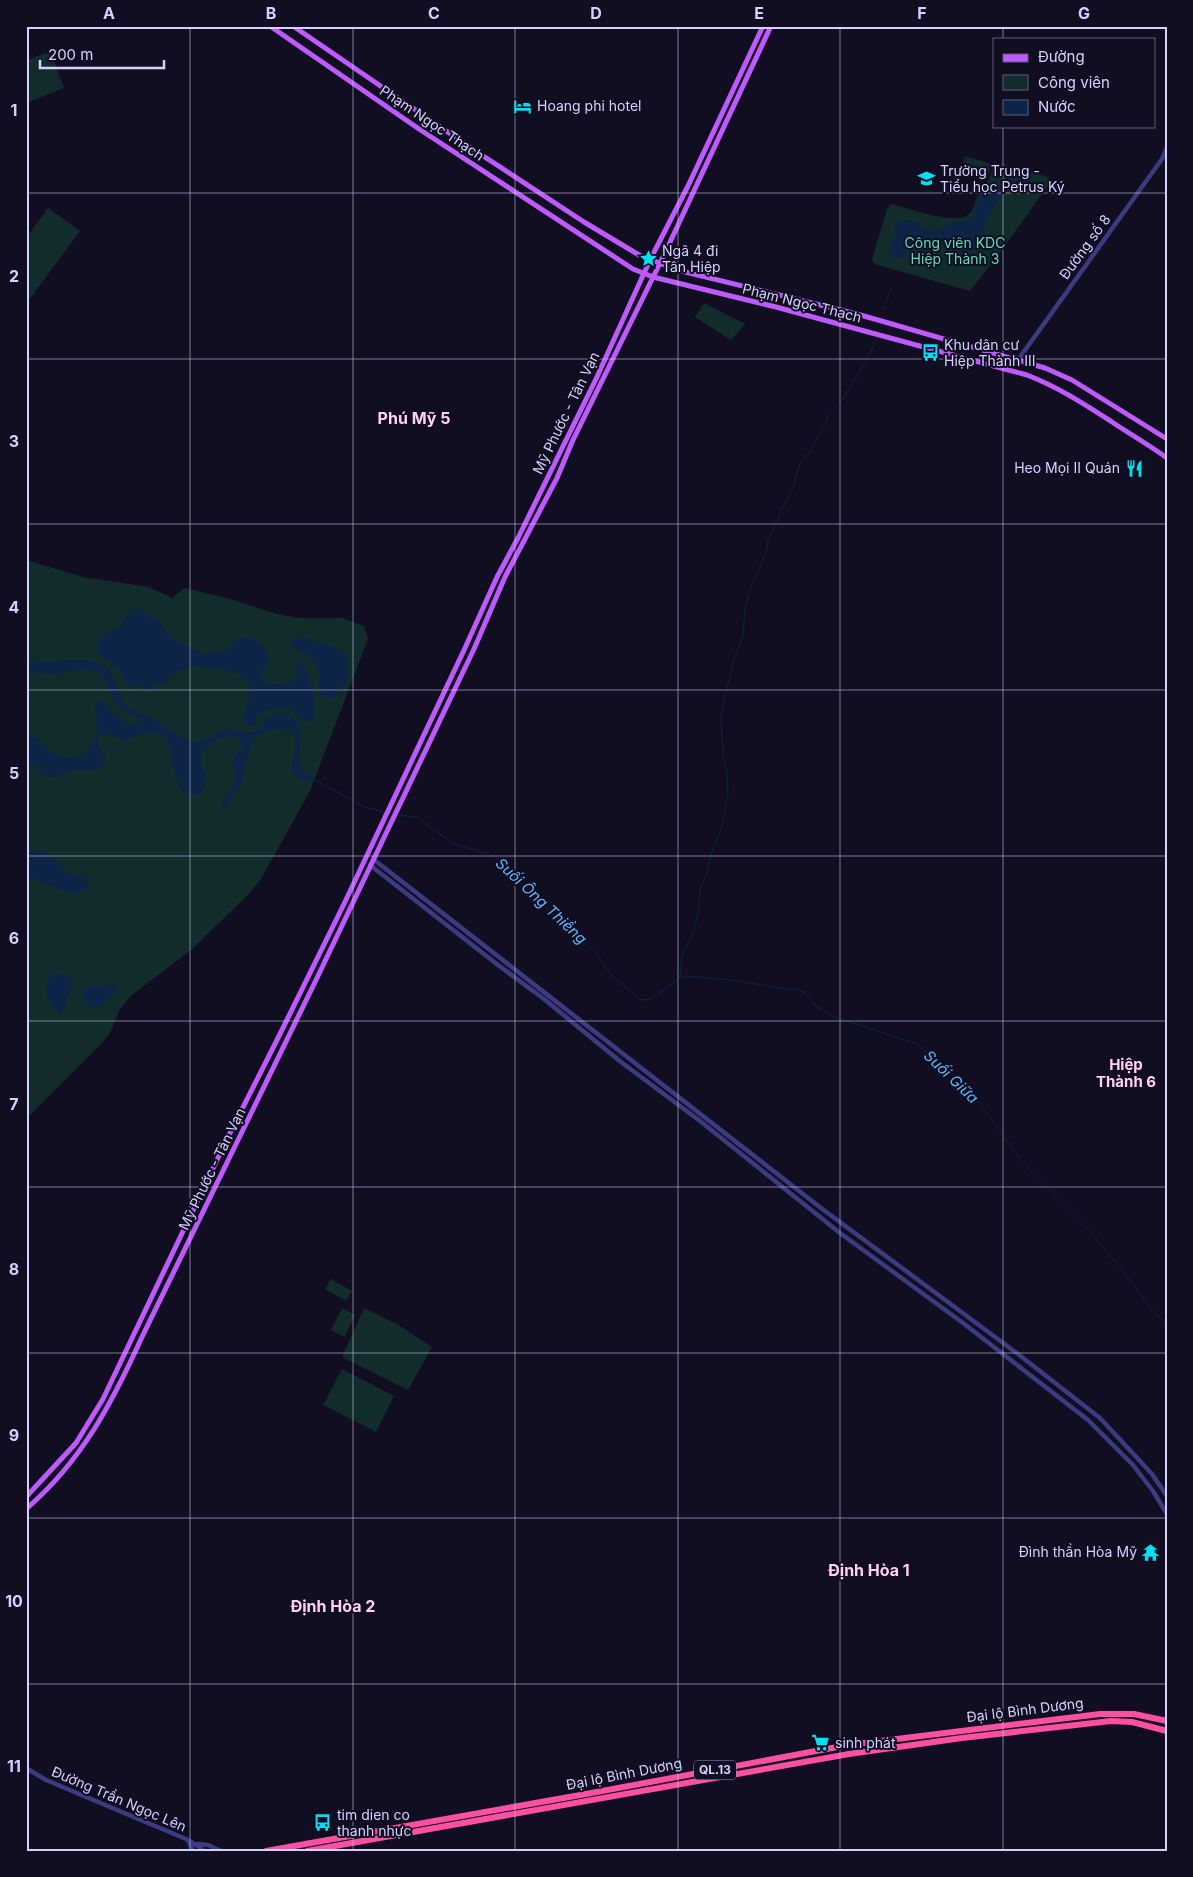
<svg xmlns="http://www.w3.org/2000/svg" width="1193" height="1877" font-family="Inter,sans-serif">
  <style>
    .green { fill: #112c2b }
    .water { fill: #0e2447 }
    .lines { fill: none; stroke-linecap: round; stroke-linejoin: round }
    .stream { stroke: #0e2447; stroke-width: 1 }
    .minor { stroke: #3c3a80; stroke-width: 4.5 }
    .major { stroke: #be5afb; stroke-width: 5 }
    .highway { stroke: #fb4fa2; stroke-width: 6 }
    .grid { fill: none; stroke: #d5d0fe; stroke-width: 1; stroke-opacity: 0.55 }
    .labels { text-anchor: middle; stroke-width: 4; stroke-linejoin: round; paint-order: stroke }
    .shield { fill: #110e22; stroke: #9a96bc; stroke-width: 1 }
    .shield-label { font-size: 12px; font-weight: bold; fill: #d5d0fe }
    .poi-label { font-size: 14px; fill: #d5d0fe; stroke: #110e22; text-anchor: start }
    .street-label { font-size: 14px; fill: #d5d0fe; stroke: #110e22 }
    .park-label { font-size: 14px; fill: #5edcbc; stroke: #110e22 }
    .water-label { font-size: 15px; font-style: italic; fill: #61b5fb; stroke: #110e22 }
    .neighbourhood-label { font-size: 15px; font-weight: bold; fill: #fed2ee; stroke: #110e22 }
    .quarter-label { font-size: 16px; font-weight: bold; fill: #fed2ee; stroke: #110e22 }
    .neatline { fill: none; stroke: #d5d0fe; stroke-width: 2 }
    .grid-label { font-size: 16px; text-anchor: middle; font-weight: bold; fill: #d5d0fe }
  </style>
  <rect width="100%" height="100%" fill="#110e22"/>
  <g class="green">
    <path d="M50,51L64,88L26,103V61Z"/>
    <path d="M965,156L991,164L988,177L962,170Z"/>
    <path d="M994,162L1048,177L1050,180L1047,187L996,258L970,291L874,264L872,259L887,209L891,204C908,208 953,225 968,215C974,211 975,199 979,194C989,179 990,180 994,162Z"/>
    <path d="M48,208L80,231L26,304V238Z"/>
    <path d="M704,303L745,324L731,340L695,317Z"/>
    <path d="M26,560L83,577L149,587L172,598L184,588L227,598L277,614L299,618H342L364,626L368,639L310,791L261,879L250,893L191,950L132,995L120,1009L111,1031L104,1041L26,1119Z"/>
    <path d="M331,1279L352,1291L346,1301L325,1289Z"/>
    <path d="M342,1308L355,1315L345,1337L331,1330Z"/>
    <path d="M364,1308L395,1323L432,1347L408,1390L342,1357Z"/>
    <path d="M342,1369L394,1396L376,1432L323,1405Z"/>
  </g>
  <g class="water">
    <path d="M1018,175L1021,178C1018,187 1011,187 1005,193C999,199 993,207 989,215C982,228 981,255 963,254L954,244L921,238L912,242L904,257L901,259L893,256L889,252L890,245L896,234L895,226C900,218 910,220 918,222L923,229C946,235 944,219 966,222C977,216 973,206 979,198C985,190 993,190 1001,186C1007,182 1011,178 1018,175Z"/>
    <path d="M139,608L149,616L160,622L167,633L174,640L205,654L225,650L239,637C249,636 268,645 268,656C269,664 263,669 261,676C265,688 282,684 292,682L297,675L296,665L299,663L303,665C311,675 317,705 314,719L311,721L305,722L291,709L276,707L259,713L253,726H246L242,719L251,692V684L247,680L231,671L196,666L188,667L171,675L165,684L155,685L150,690H144L139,686L132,689L128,687L119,669L99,654L96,645L100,638L120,626L133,609Z"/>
    <path d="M295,638C307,637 341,646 346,656C353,670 344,696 329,699L320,694C316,687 320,682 320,675C319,660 302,655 293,646L292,642Z"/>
    <path d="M26,661C50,666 84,653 105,666C118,674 115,692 124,703C130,711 138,711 147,715C161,722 181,741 197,742C207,742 212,733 221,731C233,727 244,734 255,732C262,727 263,719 271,715C276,712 282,712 287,714C308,724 297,749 300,766L306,774L315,778L313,783C306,781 297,780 293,772C287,758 312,724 276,729C267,730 258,734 252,741L241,787L224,808H222L220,804L233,788L234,781L233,759L242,747L240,740L235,736C222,735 200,744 200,760C200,769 208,773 206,782C205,787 202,792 197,794C175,805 171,750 167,739C154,726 137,736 122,740C115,739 108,729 101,736C92,744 107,752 105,761C102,775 84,769 74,770C65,772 58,779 48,776C39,773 35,764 26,760V738L35,737C43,743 47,751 56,754C92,768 105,731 93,703L100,700C109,707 125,728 137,725L139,721L138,718C126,712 116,705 110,693C107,687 107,680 102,675C88,663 69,674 53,674C44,674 35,672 26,670Z"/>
    <path d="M35,850L42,851L71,875L87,879L89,883C84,901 63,890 52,886C33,879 21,879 29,854Z"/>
    <path d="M64,974L69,977L73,987L67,998L65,1009L60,1014C50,1007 40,987 51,976Z"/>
    <path d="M112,984L116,986V991C104,1001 97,1017 82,1000L81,994C89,981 101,990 112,984Z"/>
  </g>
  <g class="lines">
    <g class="stream">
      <path d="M884,309L891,288"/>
      <path d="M315,780L365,807L386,813"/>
      <path d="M397,815L417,817L452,843L494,856L508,868L527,891L589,946L596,953L610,974L641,1000L651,999L680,978L685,976L731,980L786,989H797L805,993L816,1006L832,1016L917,1044L972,1093L1021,1160L1088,1229L1128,1277L1145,1301L1167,1325"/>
      <path d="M680,977L682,955L694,931L698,913L700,890L707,872L711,854L722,827L725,810L728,794L727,774L723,756L721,714L734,660L743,635L745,609L751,587L767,550L768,540L793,487L800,463L809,453L828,419L827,417L840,403L868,358L875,342"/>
    </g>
    <g class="minor">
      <path d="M1018,360L1162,159L1167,147"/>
      <path d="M373,859L821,1208L1018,1354L1100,1418L1152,1474L1167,1496"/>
      <path d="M370,865L498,965L544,999L621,1062L700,1121L840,1233L963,1323L1088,1420L1133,1465L1153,1491L1167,1514"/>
      <path d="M26,1768L46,1780L186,1839L201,1848L203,1851"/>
      <path d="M189,1842L193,1851"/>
      <path d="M198,1844L208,1845L221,1851"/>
    </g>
    <g class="major">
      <path d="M270,26L419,129L633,269L653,277L776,307L1027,375C1058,387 1084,404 1112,422C1130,434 1149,445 1167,458"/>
      <path d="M293,26L471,148L584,222L639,255L677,270L857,314L1045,368L1072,380L1167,439"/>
      <path d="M26,1497L76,1443L103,1399L228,1137L278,1038L344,904L465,648L497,577L518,538L596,379L650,260L688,186L763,26"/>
      <path d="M26,1509C82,1461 112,1403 142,1337L317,978L474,649L505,577L557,478L573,440L664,255L771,26"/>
    </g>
    <g class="highway">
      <path d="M266,1851L586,1794L848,1745L1100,1714H1134L1167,1721"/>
      <path d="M307,1851L849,1754L962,1738L1111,1721L1132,1722L1167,1731"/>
    </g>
  </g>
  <path class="grid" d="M190,26V1851M353,26V1851M515,26V1851M678,26V1851M840,26V1851M1003,26V39M1003,126V1851M26,193H1167M26,359H1167M26,524H1167M26,690H1167M26,856H1167M26,1021H1167M26,1187H1167M26,1353H1167M26,1518H1167M26,1684H1167"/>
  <defs>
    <symbol id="hotel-bare" viewBox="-9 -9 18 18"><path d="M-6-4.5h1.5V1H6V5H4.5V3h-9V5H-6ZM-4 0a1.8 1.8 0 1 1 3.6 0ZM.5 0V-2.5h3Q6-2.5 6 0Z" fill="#06def4" stroke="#110e22" stroke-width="2.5" paint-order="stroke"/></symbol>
    <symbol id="school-bare" viewBox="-9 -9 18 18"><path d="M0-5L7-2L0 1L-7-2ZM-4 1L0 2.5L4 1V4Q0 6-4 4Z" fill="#06def4" stroke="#110e22" stroke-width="2.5" paint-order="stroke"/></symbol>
    <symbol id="sight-bare" viewBox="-9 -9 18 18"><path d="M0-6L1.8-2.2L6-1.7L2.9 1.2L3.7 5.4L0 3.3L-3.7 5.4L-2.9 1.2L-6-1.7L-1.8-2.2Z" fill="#06def4" stroke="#110e22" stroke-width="2.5" paint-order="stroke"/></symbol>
    <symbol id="bus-bare" viewBox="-9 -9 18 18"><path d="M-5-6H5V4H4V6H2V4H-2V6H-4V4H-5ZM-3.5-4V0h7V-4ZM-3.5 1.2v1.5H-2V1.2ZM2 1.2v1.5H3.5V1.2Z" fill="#06def4" stroke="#110e22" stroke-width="2.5" paint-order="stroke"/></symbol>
    <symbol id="restaurant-bare" viewBox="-9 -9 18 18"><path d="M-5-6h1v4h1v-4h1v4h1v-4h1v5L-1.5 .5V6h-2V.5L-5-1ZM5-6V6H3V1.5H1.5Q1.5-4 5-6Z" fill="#06def4" stroke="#110e22" stroke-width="2.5" paint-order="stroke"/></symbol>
    <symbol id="temple-bare" viewBox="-9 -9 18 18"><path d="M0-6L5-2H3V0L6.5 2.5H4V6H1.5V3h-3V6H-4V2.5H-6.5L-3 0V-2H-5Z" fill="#06def4" stroke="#110e22" stroke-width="2.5" paint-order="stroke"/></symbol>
    <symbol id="supermarket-bare" viewBox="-9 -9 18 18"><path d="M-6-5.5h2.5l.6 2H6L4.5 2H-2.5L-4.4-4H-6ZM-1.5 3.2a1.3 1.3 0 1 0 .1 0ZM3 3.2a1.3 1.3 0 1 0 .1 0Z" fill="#06def4" stroke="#110e22" stroke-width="2.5" paint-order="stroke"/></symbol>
  </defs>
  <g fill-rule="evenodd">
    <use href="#hotel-bare" x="510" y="94" width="25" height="25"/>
    <use href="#school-bare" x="914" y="166" width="25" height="25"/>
    <use href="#sight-bare" x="636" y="246" width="25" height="25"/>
    <use href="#bus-bare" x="918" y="340" width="25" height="25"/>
    <use href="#restaurant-bare" x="1122" y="456" width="25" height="25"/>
    <use href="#temple-bare" x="1138" y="1540" width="25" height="25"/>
    <use href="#supermarket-bare" x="808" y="1730" width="25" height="25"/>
    <use href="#bus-bare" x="310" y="1810" width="25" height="25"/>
  </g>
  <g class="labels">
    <rect class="shield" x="694" y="1760.5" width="42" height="19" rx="4"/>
    <g class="shield-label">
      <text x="715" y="1774">QL.13</text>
    </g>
    <g class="poi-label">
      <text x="537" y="111">Hoang phi hotel</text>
      <text x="940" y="176">Trường Trung -<tspan x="940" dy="16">Tiểu học Petrus Ký</tspan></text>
      <text x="662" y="256">Ngã 4 đi<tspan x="662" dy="16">Tân Hiệp</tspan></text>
      <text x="944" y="350">Khu dân cư<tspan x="944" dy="16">Hiệp Thành III</tspan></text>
      <text x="1120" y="473" text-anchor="end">Heo Mọi II Quán</text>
      <text x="1137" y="1557" text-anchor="end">Đình thần Hòa Mỹ</text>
      <text x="835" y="1748">sinh phát</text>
      <text x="337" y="1820">tim dien co<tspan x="337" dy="16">thanh nhực</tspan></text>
    </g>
    <g class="street-label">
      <text transform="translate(432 123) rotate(34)" y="5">Phạm Ngọc Thạch</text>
      <text transform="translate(1085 247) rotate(-54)" y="5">Đường số 8</text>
      <text transform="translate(802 303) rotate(14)" y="5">Phạm Ngọc Thạch</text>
      <text transform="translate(566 413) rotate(-64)" y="5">Mỹ Phước - Tân Vạn</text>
      <text transform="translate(212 1169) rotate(-64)" y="5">Mỹ Phước - Tân Vạn</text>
      <text transform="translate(1025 1710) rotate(-7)" y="5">Đại lộ Bình Dương</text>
      <text transform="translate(624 1774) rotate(-11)" y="5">Đại lộ Bình Dương</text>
      <text transform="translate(119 1799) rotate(23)" y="5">Đường Trần Ngọc Lên</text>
    </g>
    <g class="park-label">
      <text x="955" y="248">Công viên KDC<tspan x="955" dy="16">Hiệp Thành 3</tspan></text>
    </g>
    <g class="water-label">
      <text transform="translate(541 901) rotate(43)" y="5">Suối Ông Thiềng</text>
      <text transform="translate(951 1077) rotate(44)" y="5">Suối Giữa</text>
    </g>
    <g class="neighbourhood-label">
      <text x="1126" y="1070">Hiệp<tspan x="1126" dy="17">Thành 6</tspan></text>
    </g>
    <g class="quarter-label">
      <text x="414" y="424">Phú Mỹ 5</text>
      <text x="869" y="1576">Định Hòa 1</text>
      <text x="333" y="1612">Định Hòa 2</text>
    </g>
  </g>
  <rect width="1193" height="1877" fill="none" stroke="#110e22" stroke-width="55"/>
  <rect x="993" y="38" width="162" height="90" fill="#110e22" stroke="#5f5c7a"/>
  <rect x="1003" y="54" width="25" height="8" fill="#be5afb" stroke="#5f5c7a"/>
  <text x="1038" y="62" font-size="15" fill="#d5d0fe">Đường</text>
  <rect x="1003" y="75" width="25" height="15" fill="#112c2b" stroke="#5f5c7a"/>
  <text x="1038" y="88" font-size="15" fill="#d5d0fe">Công viên</text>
  <rect x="1003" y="100" width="25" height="15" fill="#0e2447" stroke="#5f5c7a"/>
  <text x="1038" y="112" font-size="15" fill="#d5d0fe">Nước</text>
  <path d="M40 60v8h124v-8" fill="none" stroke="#d5d0fe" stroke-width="2.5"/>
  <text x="48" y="60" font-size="15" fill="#d5d0fe" stroke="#110e22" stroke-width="4" paint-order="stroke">200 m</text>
  <rect x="28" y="28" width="1138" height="1822" class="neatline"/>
  <g class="grid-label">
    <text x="109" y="19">A</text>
    <text x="271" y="19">B</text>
    <text x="434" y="19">C</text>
    <text x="596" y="19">D</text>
    <text x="759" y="19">E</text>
    <text x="922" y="19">F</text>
    <text x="1084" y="19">G</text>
    <text x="14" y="116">1</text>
    <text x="14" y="282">2</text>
    <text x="14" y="447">3</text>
    <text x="14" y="613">4</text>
    <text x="14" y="779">5</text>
    <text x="14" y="944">6</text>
    <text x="14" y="1110">7</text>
    <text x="14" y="1275">8</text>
    <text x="14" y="1441">9</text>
    <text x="14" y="1607">10</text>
    <text x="14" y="1772">11</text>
  </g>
</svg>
